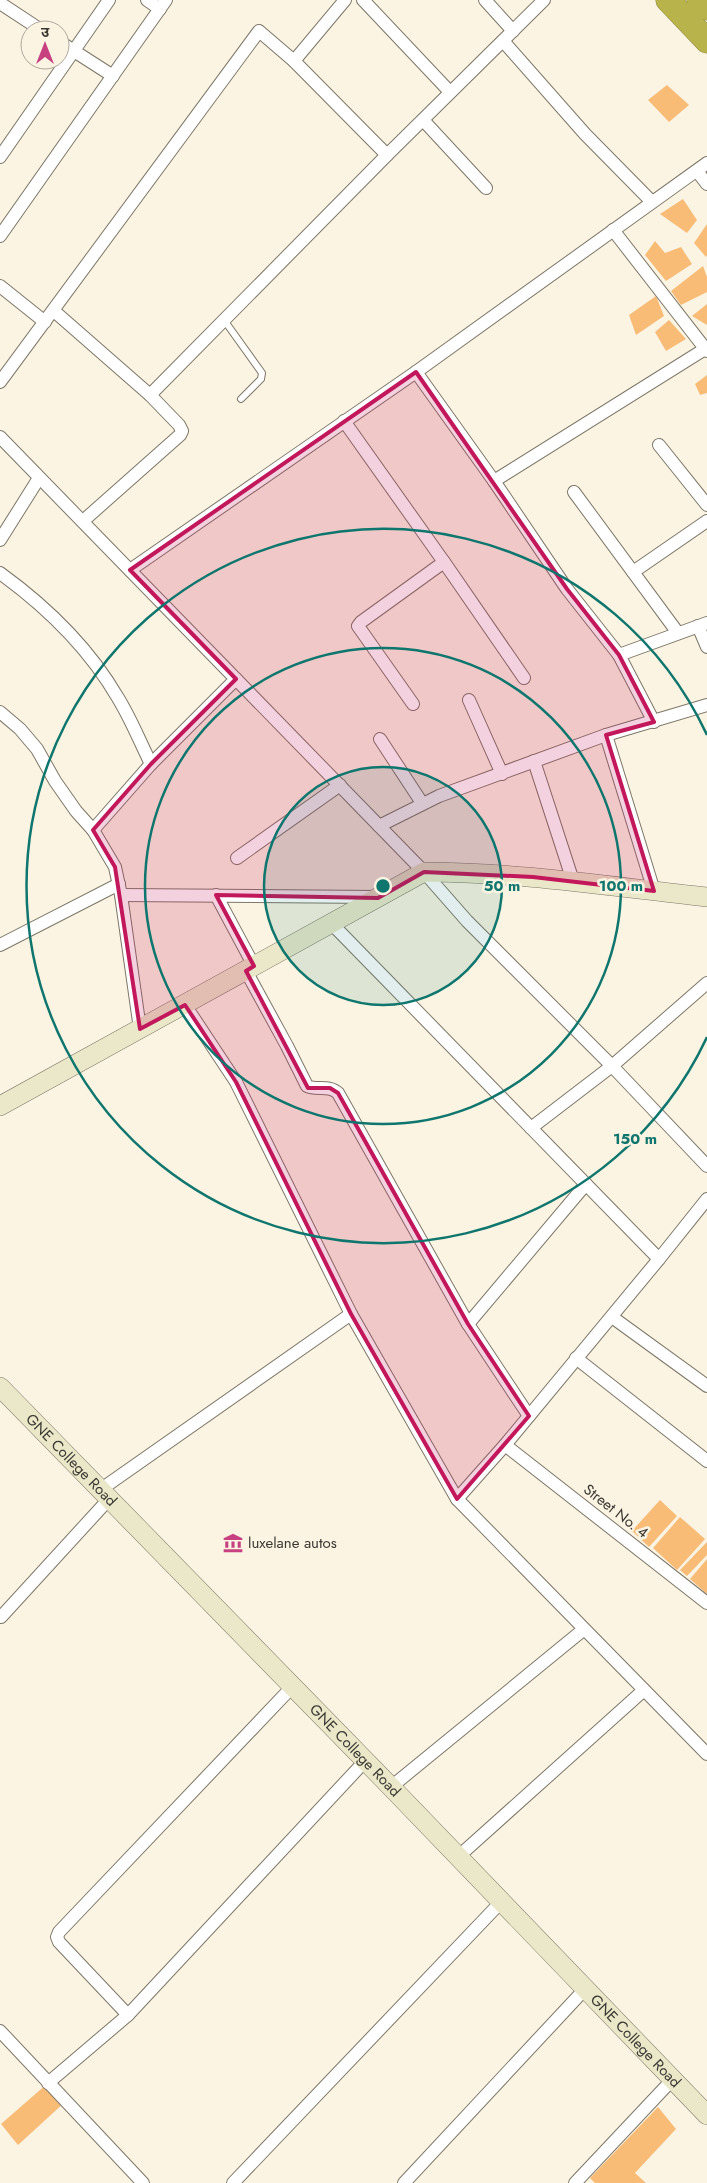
<svg xmlns="http://www.w3.org/2000/svg" width="707" height="2183" font-family="Jost,'Noto Sans Devanagari',sans-serif">
  <style>
    .building { fill: #f8bc77 }
    .lines { fill: none; stroke-linecap: round; stroke-linejoin: round }
    .lane-casing { stroke: #7d7768; stroke-width: 8 }
    .street-casing { stroke: #7d7768; stroke-width: 14 }
    .secondary-casing { stroke: #7d7768; stroke-width: 20 }
    .highway-casing { stroke: #8c8842; stroke-width: 25 }
    .lane { stroke: #fff; stroke-width: 6 }
    .street { stroke: #fff; stroke-width: 12 }
    .secondary { stroke: #eae8c9; stroke-width: 19 }
    .highway { stroke: #b8b34a; stroke-width: 24 }
    .marked { fill: #c2185b; fill-opacity: 0.2; stroke: #c2185b; stroke-width: 4; stroke-linejoin: round }
    .ring { fill: none; stroke: #0f766e; stroke-width: 2.5 }
    .labels { text-anchor: middle; stroke-width: 5; stroke-linejoin: round; paint-order: stroke }
    .street-label { font-size: 15px; fill: #3b3832; stroke: #fbf4e3 }
    .poi-label { font-size: 15px; fill: #3b3832; stroke: #fbf4e3; text-anchor: start }
    .centre { fill: #0f766e; stroke: #fbf4e3; stroke-width: 2.5 }
    .ring-label { font-size: 15px; text-anchor: middle; font-weight: bold; fill: #0f766e; stroke: #fbf4e3; stroke-width: 5; stroke-linejoin: round; paint-order: stroke }
  </style>
  <rect width="100%" height="100%" fill="#fbf4e3"/>
  <g class="building">
    <path d="M667,85L689,105L669,122L648,100Z"/>
    <path d="M683,199L697,220L687,233L660,214Z"/>
    <path d="M707,224V255L706,257L694,243Z"/>
    <path d="M655,241L665,253L681,247L692,264L666,281L645,255Z"/>
    <path d="M703,266L707,277V292L681,305L671,291Z"/>
    <path d="M656,296L664,316L636,335L629,315Z"/>
    <path d="M707,304V325L692,316Z"/>
    <path d="M669,320L686,339L666,351L655,332Z"/>
    <path d="M707,375V393L700,395L695,384Z"/>
    <path d="M660,1500L677,1516L649,1547L632,1531Z"/>
    <path d="M680,1517L705,1539L677,1570L653,1548Z"/>
    <path d="M707,1542V1555L687,1576L680,1570Z"/>
    <path d="M707,1559V1594L690,1579Z"/>
    <path d="M48,2083L65,2102L18,2145L1,2124Z"/>
    <path d="M658,2107L676,2129L635,2173L646,2183H595L590,2178Z"/>
  </g>
  <g class="lines">
    <defs>
      <path id="lane" d="M224,320L262,373L261,379L241,399"/>
      <g id="street">
        <path d="M147,0L160,9"/>
        <path d="M363,0L450,92"/>
        <path d="M485,0L513,31"/>
        <path d="M0,3L41,30"/>
        <path d="M503,41L585,134L652,202"/>
        <path d="M60,42L113,76"/>
        <path d="M294,61L387,155L544,0"/>
        <path d="M423,120L486,188"/>
        <path d="M0,157L109,0"/>
        <path d="M697,171L707,184"/>
        <path d="M613,230L707,351"/>
        <path d="M0,236L166,0"/>
        <path d="M0,286L45,322"/>
        <path d="M54,311L150,395L179,425L182,431L180,435L83,521"/>
        <path d="M416,372L494,481L705,349"/>
        <path d="M0,382L259,31L294,61L345,0"/>
        <path d="M150,395L387,155"/>
        <path d="M344,421L444,562"/>
        <path d="M0,437L424,872L467,921L612,1066L707,1166"/>
        <path d="M659,445L707,505"/>
        <path d="M494,481L567,589L619,655"/>
        <path d="M574,492L678,633"/>
        <path d="M0,540L39,478"/>
        <path d="M130,570L416,372L707,163"/>
        <path d="M633,572L707,521"/>
        <path d="M0,573C47,607 89,648 118,698C131,719 140,742 151,764"/>
        <path d="M698,626L707,647"/>
        <path d="M469,700L502,774"/>
        <path d="M413,704L358,626L361,622L444,562L524,678"/>
        <path d="M0,712L20,729L37,749L55,781L76,811L93,830"/>
        <path d="M654,722L619,655L707,623"/>
        <path d="M606,735L654,891"/>
        <path d="M380,739L422,803"/>
        <path d="M534,761L573,881"/>
        <path d="M379,826L439,796L606,735L707,705"/>
        <path d="M237,858L340,785"/>
        <path d="M121,895L376,897"/>
        <path d="M216,895L254,966"/>
        <path d="M332,924L659,1259L707,1199"/>
        <path d="M0,945L119,884"/>
        <path d="M246,971L287,1046L307,1086C317,1091 328,1084 338,1093L468,1324L529,1416"/>
        <path d="M185,1005L236,1082L351,1314L457,1499L505,1445L659,1259"/>
        <path d="M140,1029L121,895L115,867L93,830L151,764L236,679"/>
        <path d="M531,1128L612,1066L707,983"/>
        <path d="M612,1317L707,1386"/>
        <path d="M468,1324L586,1184"/>
        <path d="M576,1358L707,1461"/>
        <path d="M505,1445L707,1603"/>
        <path d="M100,1490L351,1314"/>
        <path d="M457,1499L707,1754"/>
        <path d="M1,1617L109,1499"/>
        <path d="M293,1686L59,1932L57,1937L59,1942L128,2015L365,1761"/>
        <path d="M391,1787L583,1630"/>
        <path d="M459,1856L644,1690"/>
        <path d="M0,2031L143,2183"/>
        <path d="M48,2083L128,2015"/>
        <path d="M233,2183L501,1902"/>
        <path d="M404,2183L585,1989"/>
        <path d="M575,2183L672,2080"/>
      </g>
      <g id="secondary">
        <path d="M0,1106L424,872C519,872 613,887 707,897"/>
        <path id="s1" d="M0,1387L391,1787L707,2115"/>
      </g>
      <g id="highway">
        <path d="M668,0L707,41"/>
        <path d="M699,0L707,8"/>
      </g>
    </defs>
    <use href="#lane" class="lane-casing"/>
    <use href="#street" class="street-casing"/>
    <use href="#secondary" class="secondary-casing"/>
    <use href="#highway" class="highway-casing"/>
    <use href="#lane" class="lane"/>
    <use href="#street" class="street"/>
    <use href="#secondary" class="secondary"/>
    <use href="#highway" class="highway"/>
  </g>
  <path class="marked" d="M416,372L567,589L619,655L654,722L606,735L654,891L533,877L424,872L378,898L216,895L254,966L246,971L308,1088H330L338,1093L468,1324L529,1416L457,1499L351,1314L236,1082L185,1005L140,1029L115,867L93,830L151,764L236,679L130,570Z"/>
  <circle cx="383" cy="886" r="119" fill="#0f766e" fill-opacity=".12"/>
  <g class="ring">
    <circle cx="383" cy="886" r="119"/>
    <circle cx="383" cy="886" r="238"/>
    <path d="M707 1037A357 357 0 1 1 707 735"/>
  </g>
  <defs>
    <symbol id="museum-bare" viewBox="-9 -9 18 18"><path d="M0-6L6-3V-2H-6V-3ZM-5-1h2V3h-2ZM-1-1h2V3h-2ZM3-1h2V3H3ZM-6 4H6V6H-6Z" fill="#c74080" stroke="#fbf4e3" stroke-width="2.5" paint-order="stroke"/></symbol>
  </defs>
  <g fill-rule="evenodd">
    <use href="#museum-bare" x="219" y="1529" width="28" height="28"/>
  </g>
  <g class="labels">
    <g class="street-label">
      <text dy="5" stroke="none"><textPath href="#s1" startOffset="102">GNE College Road</textPath></text>
      <text transform="translate(616 1511) rotate(38)" y="5">Street No. 4</text>
      <text dy="5" stroke="none"><textPath href="#s1" startOffset="508">GNE College Road</textPath></text>
      <text dy="5" stroke="none"><textPath href="#s1" startOffset="912">GNE College Road</textPath></text>
    </g>
    <g class="poi-label">
      <text x="248" y="1548">luxelane autos</text>
    </g>
  </g>
  <circle cx="383" cy="886" r="8" class="centre"/>
  <g class="ring-label">
    <text x="502" y="891">50 m</text>
    <text x="621" y="891">100 m</text>
    <text x="635" y="1144">150 m</text>
  </g>
  <g transform="translate(45 45)"><circle r="24" fill="#fbf4e3" stroke="#aea99c"/>
  <path d="M0-4L9 19L0 12L-9 19Z" fill="#c74080"/>
  <text y="-8" font-size="14" font-weight="bold" text-anchor="middle" fill="#3b3832">उ</text>
  </g>
</svg>
